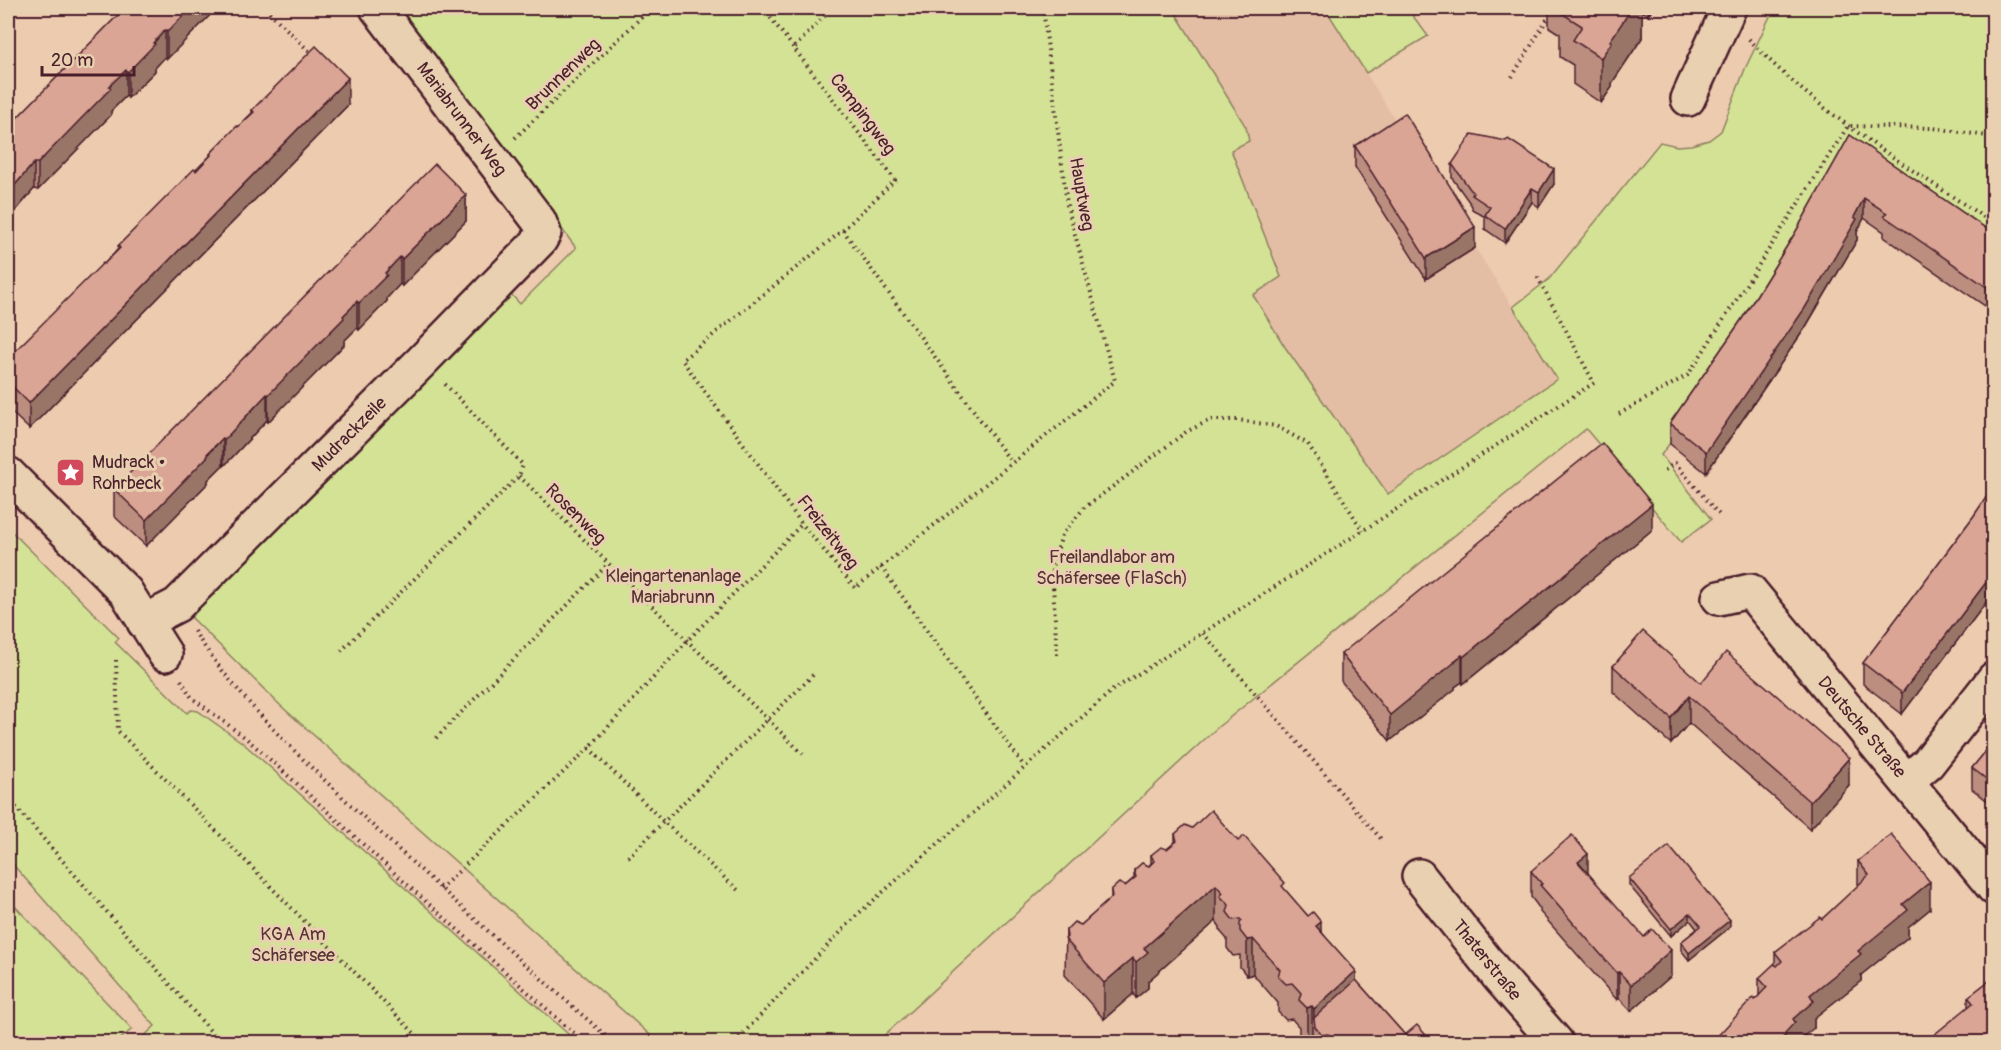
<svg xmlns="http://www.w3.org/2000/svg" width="2001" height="1050" font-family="Pangolin,sans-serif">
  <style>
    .built { fill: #e4bda5 }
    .green { fill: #d3e295; stroke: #8e8060; stroke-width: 1.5 }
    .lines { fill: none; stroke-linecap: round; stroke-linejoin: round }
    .minor-casing { stroke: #4a1f2b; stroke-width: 38 }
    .path { stroke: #4a1f2b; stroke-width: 4; stroke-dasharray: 1.5 4.5; stroke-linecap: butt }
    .minor { stroke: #e9d0b1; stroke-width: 33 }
    .wall { fill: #bb8e80; stroke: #4a1f2b; stroke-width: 1.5 }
    .shaded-wall { fill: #997468; stroke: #4a1f2b; stroke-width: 1.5 }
    .building { fill: #daa595; stroke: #4a1f2b; stroke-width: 1.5 }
    .labels { text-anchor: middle; stroke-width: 6; stroke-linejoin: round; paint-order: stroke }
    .street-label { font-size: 18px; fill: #4a1f2b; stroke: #e9d0b1 }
    .poi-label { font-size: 18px; fill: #4a1f2b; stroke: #e9d0b1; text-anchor: start }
    .park-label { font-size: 18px; fill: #583236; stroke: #e9d0b1 }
  </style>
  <rect width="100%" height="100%" fill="#edcbaf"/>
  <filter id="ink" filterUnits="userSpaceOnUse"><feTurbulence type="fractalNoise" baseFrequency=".0167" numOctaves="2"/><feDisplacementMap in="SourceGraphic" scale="12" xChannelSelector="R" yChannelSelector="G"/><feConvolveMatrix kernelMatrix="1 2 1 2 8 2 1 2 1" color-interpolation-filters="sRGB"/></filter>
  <g filter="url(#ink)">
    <path class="built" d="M1174,8H1325L1557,378L1388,494L1285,347L1253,295L1281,277L1172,9Z"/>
    <g class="green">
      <path d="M391,8H1174L1173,9L1246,127L1249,141L1231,150L1281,277L1253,295L1285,347L1388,494L1557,379L1513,307L1549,279L1660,142L1677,146L1691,145L1709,140L1721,131L1745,69L1774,8H1985L1993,13V255L1850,156L1685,423L1661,455L1711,519L1681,542L1586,429L1218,727L877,1042H658L281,706L190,616L433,372L508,291L520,304L576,248L503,150Z"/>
      <path d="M1325,8H1407L1428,36L1366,73Z"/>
      <path d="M8,528L119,638L115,642L187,713L191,710L198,711L243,743L577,1042H138L155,1026L8,859Z"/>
      <path d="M8,899L132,1029L117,1042H8Z"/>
    </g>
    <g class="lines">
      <defs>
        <g id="minor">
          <path d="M1688,99L1729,8"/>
          <path d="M8,474L126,592L165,654"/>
          <path d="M1719,598L1750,591L1994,888"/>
          <path d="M144,622L177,605L421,362L540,240L544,233L539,221L377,8"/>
          <path d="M1907,781L1928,763L1994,679"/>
          <path d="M1419,876L1499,977L1556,1042"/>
        </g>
      </defs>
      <use href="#minor" class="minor-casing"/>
      <g class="path">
        <path d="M265,8L309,51"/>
        <path d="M763,8L895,180L843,230L682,360L802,524L855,588L1115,381L1067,205L1043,8"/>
        <path d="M1749,39C1818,114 1909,167 1994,224"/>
        <path d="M795,47L832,8"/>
        <path d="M1512,77L1554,8"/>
        <path d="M515,138L651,8"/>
        <path d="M843,230L1011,462"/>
        <path d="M1619,414L1688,375L1848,126L1933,128L1994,137"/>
        <path d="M1665,470L1675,463L1721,517"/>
        <path d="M519,476L805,756"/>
        <path d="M881,567L1024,766"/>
        <path d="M194,631C240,702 307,764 369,822C449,897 531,970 613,1042"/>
        <path d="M1203,633L1382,840"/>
        <path d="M341,651L519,476L523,465L444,383"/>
        <path d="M1057,655L1052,567L1062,535L1084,508L1186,432L1210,420H1238L1276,426L1308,444L1363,531"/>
        <path d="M116,660L118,731L423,1042"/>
        <path d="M181,680L192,698L247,739L294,781L413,890L584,1042"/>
        <path d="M436,738L608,564"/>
        <path d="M589,748L664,822L739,891"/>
        <path d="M8,798L220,1042"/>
        <path d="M628,857L816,672"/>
        <path d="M440,889L589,748L687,641L802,524"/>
        <path d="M735,1042L858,914L1113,690L1594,383L1537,276"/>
      </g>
      <use href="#minor" class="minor"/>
    </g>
    <g class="wall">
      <path d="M125,8H217L167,59L165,57L155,68V71L128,98L126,96L111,111V115L38,190L34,189L8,220V127Z"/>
      <path d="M1549,8H1653L1648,15L1642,11V38L1612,83V87L1601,103L1573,84V65L1560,57V34L1549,27Z"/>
      <path d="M348,105L29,429L8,409V358L104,264L118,249V246L210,156V154L252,113V110Z"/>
      <path d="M1850,135L1994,234V312L1884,237V232L1864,218L1857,232V240L1805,328L1706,473L1670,444V423L1742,319L1795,233Z"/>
      <path d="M1355,146L1475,248L1426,279L1355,167Z"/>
      <path d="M1452,164L1554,184L1539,207L1532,202L1505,243L1485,229V217L1472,209V206L1452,178Z"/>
      <path d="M466,195V221L402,286L400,284L387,298V301L359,330L357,328L344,341V345L268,422L267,420L224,466L223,465L208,480V483L146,546L114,516V489Z"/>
      <path d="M1994,486V592L1902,714L1863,684V663L1973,517Z"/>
      <path d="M1652,530L1463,684L1462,682L1455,687V689L1390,741L1341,681V654Z"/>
      <path d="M1613,666L1701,683L1849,785L1810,829L1689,723L1671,744L1613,692Z"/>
      <path d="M1994,741V806L1972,789V768Z"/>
      <path d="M1175,834L1238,841L1285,890L1321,931L1356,980L1405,1035L1432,1042H1306L1299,1035V1027L1292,1019L1286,1020L1278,1012V1003L1253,974L1247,976L1240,967V955L1233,956L1227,948V939L1220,931V927L1216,921L1148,981V988L1136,998L1133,994L1104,1019L1065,975L1066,930L1081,925L1111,899V890L1125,886L1134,878V870L1149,866L1151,863V855L1167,849L1175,842Z"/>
      <path d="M1858,861L1930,909L1908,927V937L1861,975V981L1814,1018V1028L1755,1000L1759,996V978L1775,965V952L1822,919L1858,886Z"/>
      <path d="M1531,871L1588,873L1671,976L1631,1011L1619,998L1617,1000L1540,912V909L1531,897Z"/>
      <path d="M1629,878L1730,927L1689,960L1681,950V942L1697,929L1690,920L1671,936L1629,885Z"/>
      <path d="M1994,977V1042L1968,1007V997Z"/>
    </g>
    <g class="shaded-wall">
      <path d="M191,8H217L167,59V32Z"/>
      <path d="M1623,8H1642V38L1612,83V87L1601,103V58L1610,41Z"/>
      <path d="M1648,8H1653L1648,15Z"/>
      <path d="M165,30V57L155,68V71L128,98V72Z"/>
      <path d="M126,70V96L111,111V115L38,190V163L109,86Z"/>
      <path d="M348,78V105L29,429V403Z"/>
      <path d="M34,163V189L8,220V193Z"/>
      <path d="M1554,169V184L1539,207V192Z"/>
      <path d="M1532,188V202L1505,243V229Z"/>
      <path d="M466,195V221L402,286V259Z"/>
      <path d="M1864,198V218L1857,232V240L1805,328L1706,473V452L1854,217Z"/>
      <path d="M1475,227V248L1426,279V258Z"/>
      <path d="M400,257V284L387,298V301L359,330V303L385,273Z"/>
      <path d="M357,301V328L344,341V345L268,422V395Z"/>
      <path d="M267,394V420L224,466V440Z"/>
      <path d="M223,438V465L208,480V483L146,546V520Z"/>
      <path d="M1652,504V530L1463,684V657Z"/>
      <path d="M1994,572V592L1902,714V693Z"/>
      <path d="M1462,655V682L1455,687V689L1390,741V715Z"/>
      <path d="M1689,696V723L1671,744V718Z"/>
      <path d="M1849,758V785L1810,829V802Z"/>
      <path d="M1588,854V881L1578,862Z"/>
      <path d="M1930,882V909L1908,927V937L1861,975V981L1814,1018V1028L1796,1042H1778L1793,1019L1810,995L1858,951L1903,904Z"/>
      <path d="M1216,885V921L1148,981V988L1136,998V962L1144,948Z"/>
      <path d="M1690,913V920L1671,936V929Z"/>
      <path d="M1730,920V927L1689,960V953Z"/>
      <path d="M1321,922V958L1316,926Z"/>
      <path d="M1253,939V974L1247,976V940Z"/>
      <path d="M1671,950V976L1631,1011V985Z"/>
      <path d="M1133,958V994L1104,1019V983Z"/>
      <path d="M1356,971V1007L1314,1018V1009Z"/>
      <path d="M1619,972V998L1617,1000V973Z"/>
      <path d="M1312,1006V1042H1307V1008Z"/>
    </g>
    <g class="building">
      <path d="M125,8H191L167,32L165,30L153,43L155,44L128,72L126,70L109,86L111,88L38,163H34L8,193V127Z"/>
      <path d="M1563,8H1632L1610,41L1612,42L1601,58L1573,40L1582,26L1560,12Z"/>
      <path d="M316,46L348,78L29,403L8,382V358L103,263L104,264L120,248L118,246L194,169L196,171L211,155L210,154L237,126L238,127L254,112L252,110Z"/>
      <path d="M1405,113L1475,227L1426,258L1355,146Z"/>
      <path d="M1472,134L1506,141L1508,139L1554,169L1539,192L1532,188L1505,229L1485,215L1490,207L1472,195L1473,193L1452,164Z"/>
      <path d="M1850,135L1994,234V292L1884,216L1887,213L1864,198L1854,217L1857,219L1805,308L1706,452L1670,423L1742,319L1795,233Z"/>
      <path d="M435,164L466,195L402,259L400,257L385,273L387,275L359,303L357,301L352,307L343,316L344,318L268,395L267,394L224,440L223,438L207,454L208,456L146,520L114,489Z"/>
      <path d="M1602,443L1652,504L1463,657L1462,655L1454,661L1455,662L1390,715L1341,654Z"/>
      <path d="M1994,486V572L1902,693L1863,663L1973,517Z"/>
      <path d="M1643,631L1701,683L1726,652L1849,758L1810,802L1689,696L1671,718L1613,666Z"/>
      <path d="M1994,741V785L1972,768Z"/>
      <path d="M1211,810L1238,841L1244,836L1285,883L1282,886L1308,916L1313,912L1321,922L1316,926L1356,971L1314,1009L1312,1006L1307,1008L1299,1000L1301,993L1292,983L1286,984L1278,976L1280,970L1253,939L1247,940L1240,931V923L1242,921L1240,919L1233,920L1227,912L1229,905L1220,896L1223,893L1216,885L1144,948L1148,952L1136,962L1133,958L1104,983L1065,939L1067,937L1066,930L1074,922L1081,925L1112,897L1111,890L1119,883L1125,886L1136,877L1134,870L1142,863L1149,866L1154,861L1151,855L1161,847L1167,849L1177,841L1175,834L1185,825L1192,828Z"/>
      <path d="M1891,834L1930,882L1903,904L1908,910L1858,951L1861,954L1810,995L1814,1001L1793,1019L1795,1022L1785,1033L1786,1035L1778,1042H1712L1753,998L1755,1000L1767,987L1759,978L1774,964L1777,966L1782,961L1775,952L1820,917L1822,919L1869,875L1858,861Z"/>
      <path d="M1572,835L1588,854L1578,862L1644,937L1652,929L1671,950L1631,985L1619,972L1617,973L1540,885L1542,884L1531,871Z"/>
      <path d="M1669,846L1730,920L1689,953L1681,942L1701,926L1690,913L1671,929L1629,878Z"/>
      <path d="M1994,977V1042H1925L1973,1003L1968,997Z"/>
      <path d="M1356,980L1405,1035L1417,1025L1432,1042H1335L1328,1034L1322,1035L1315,1027L1314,1018Z"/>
    </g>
  </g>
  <defs>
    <symbol id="sight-square" viewBox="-11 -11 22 22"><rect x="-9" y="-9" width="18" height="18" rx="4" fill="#d1495b" stroke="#e9d0b1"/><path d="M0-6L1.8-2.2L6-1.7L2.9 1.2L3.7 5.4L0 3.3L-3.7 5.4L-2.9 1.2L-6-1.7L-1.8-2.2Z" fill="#fff"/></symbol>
  </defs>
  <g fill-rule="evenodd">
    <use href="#sight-square" x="54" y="456" width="33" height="33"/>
  </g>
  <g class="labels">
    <g class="street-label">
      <text transform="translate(563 74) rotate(-44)" y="6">Brunnenweg</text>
      <text transform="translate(863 114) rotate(53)" y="6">Campingweg</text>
      <text transform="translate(462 119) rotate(53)" y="6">Mariabrunner Weg</text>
      <text transform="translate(1082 194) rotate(80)" y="6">Hauptweg</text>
      <text transform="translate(349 434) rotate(-45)" y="6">Mudrackzeile</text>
      <text transform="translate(576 514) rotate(45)" y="6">Rosenweg</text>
      <text transform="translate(828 532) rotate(52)" y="6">Freizeitweg</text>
      <text transform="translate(1862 727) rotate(50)" y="6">Deutsche Straße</text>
      <text transform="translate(1487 960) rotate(51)" y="6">Thaterstraße</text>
    </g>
    <g class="poi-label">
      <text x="92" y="468">Mudrack •<tspan x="92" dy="21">Rohrbeck</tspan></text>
    </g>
    <g class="park-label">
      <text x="1112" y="563">Freilandlabor am<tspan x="1112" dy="21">Schäfersee (FlaSch)</tspan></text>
      <text x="673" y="582">Kleingartenanlage<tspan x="673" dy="21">Mariabrunn</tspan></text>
      <text x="293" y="940">KGA Am<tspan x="293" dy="21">Schäfersee</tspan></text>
    </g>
  </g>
  <rect width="2001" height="1050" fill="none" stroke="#e9d0b1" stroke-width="30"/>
  <rect x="15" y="15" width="1971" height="1020" fill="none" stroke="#4a1f2b" stroke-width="2" filter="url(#ink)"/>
  <path d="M42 66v9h92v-9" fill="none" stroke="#4a1f2b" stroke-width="3"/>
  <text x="51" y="66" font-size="18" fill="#4a1f2b" stroke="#e9d0b1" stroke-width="4.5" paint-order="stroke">20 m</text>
</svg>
